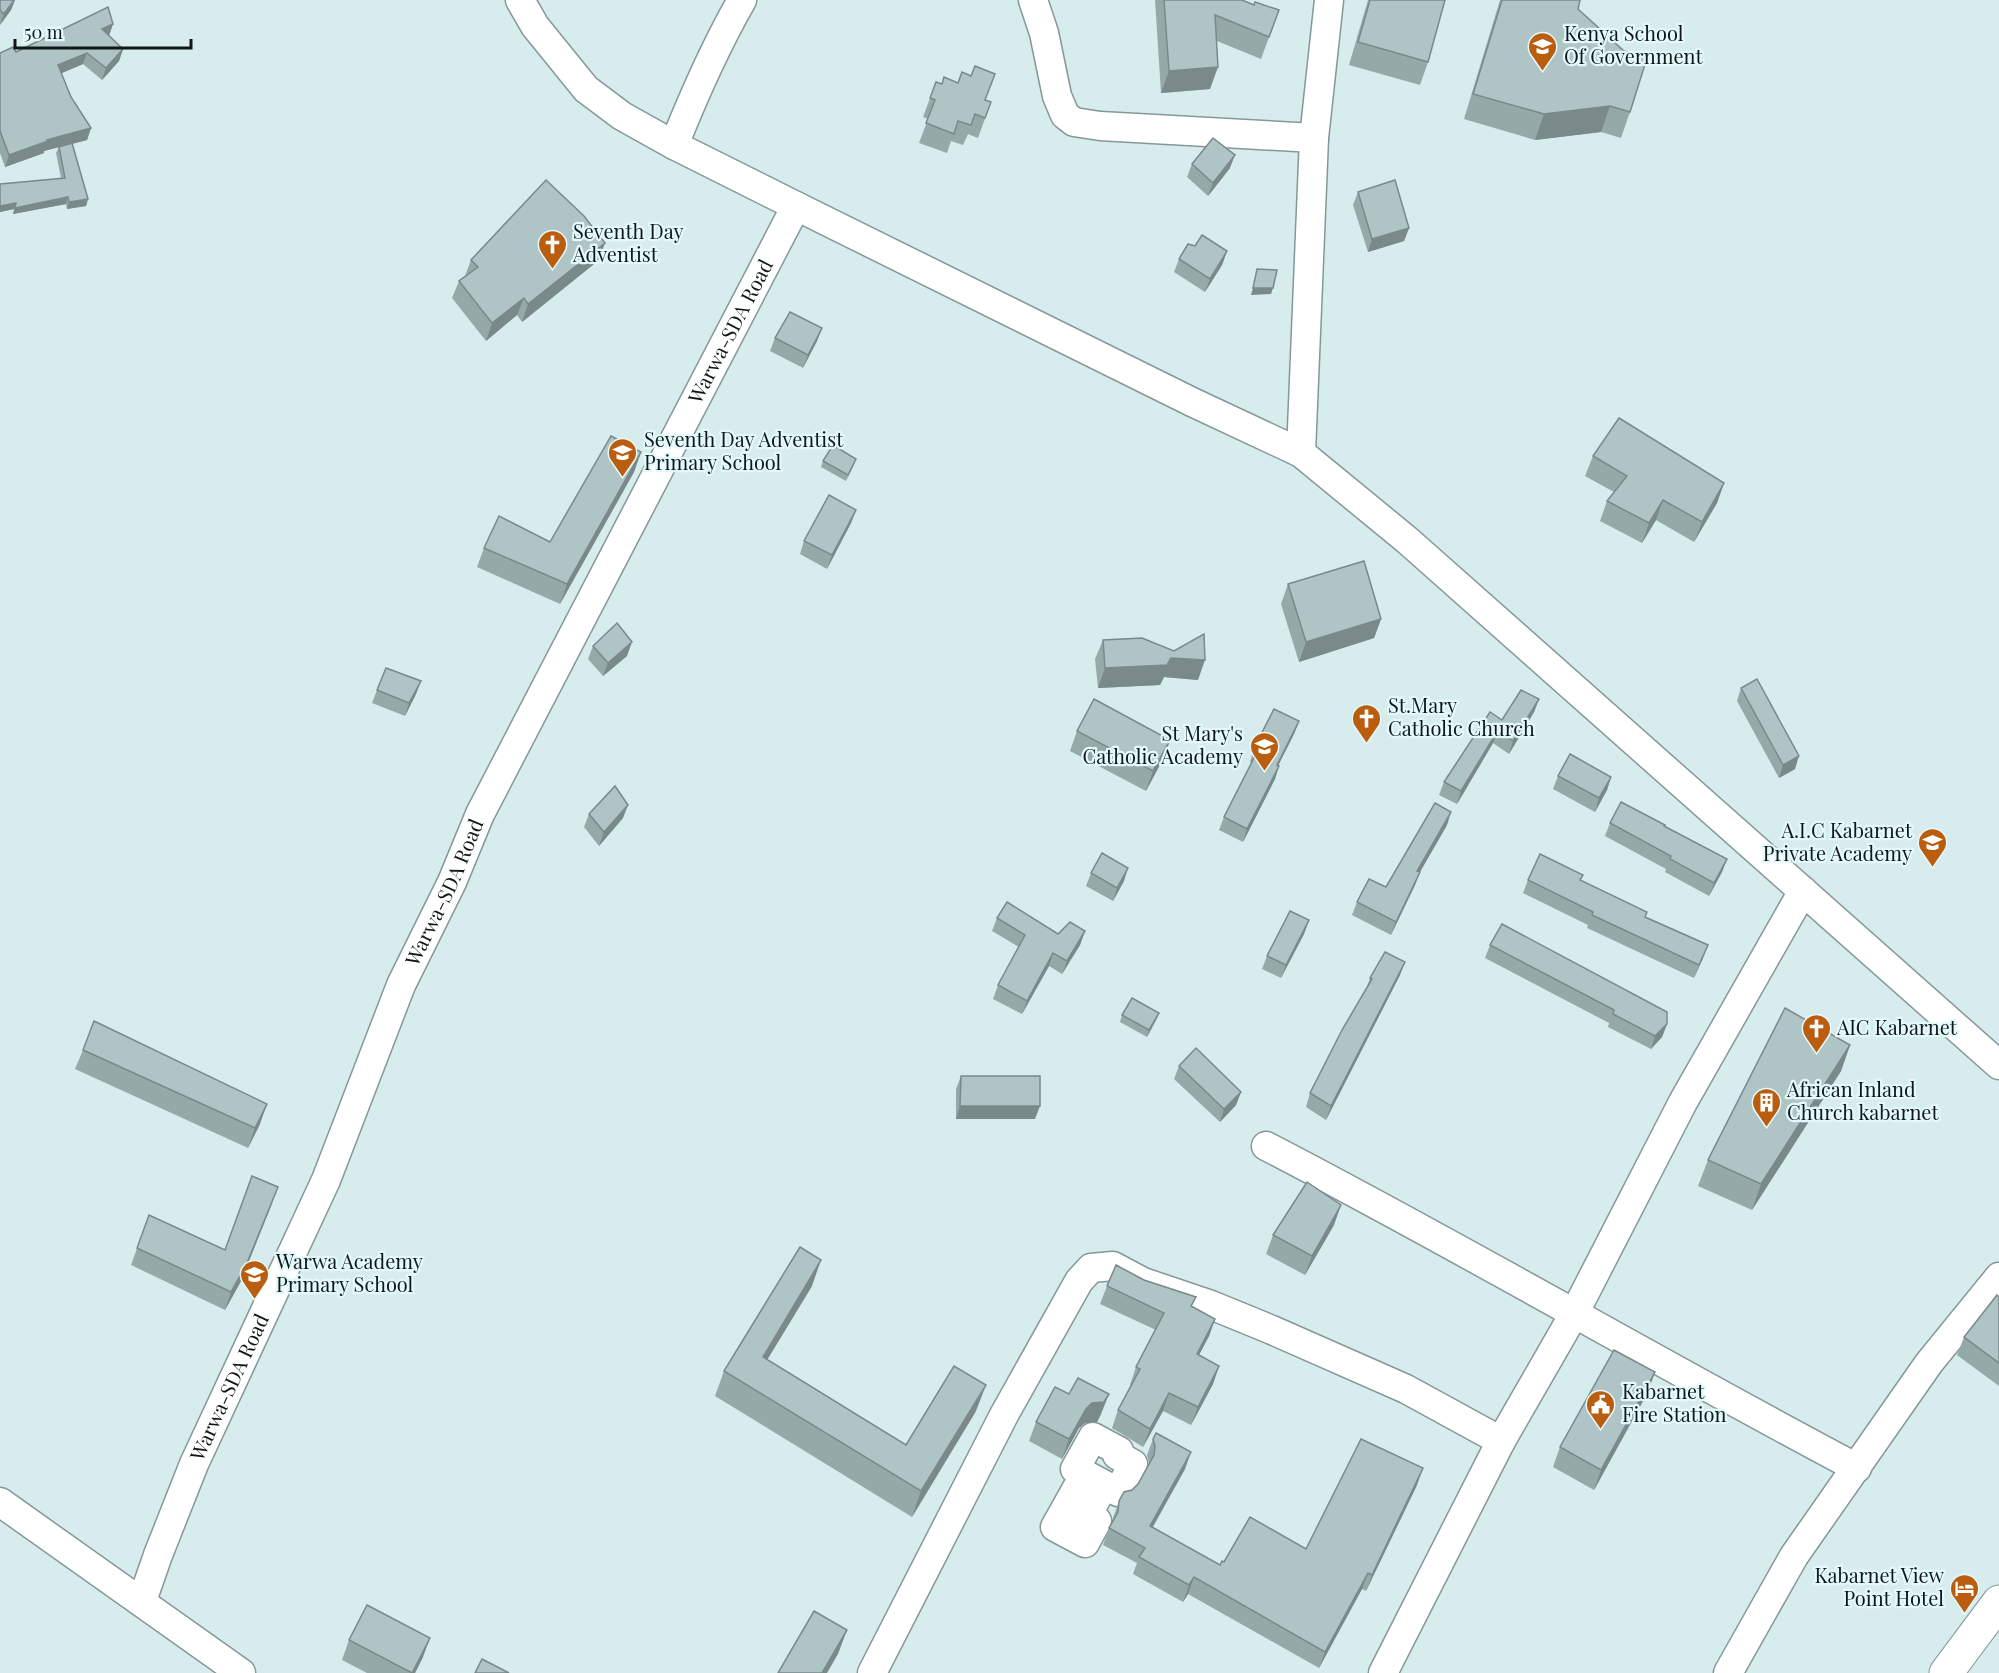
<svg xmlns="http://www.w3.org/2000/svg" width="1999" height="1673" font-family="'Playfair Display',serif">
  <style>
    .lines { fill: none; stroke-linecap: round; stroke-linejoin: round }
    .minor-casing { stroke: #849899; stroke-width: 31 }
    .major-casing { stroke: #849899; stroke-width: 35 }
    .minor { stroke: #fff; stroke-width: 28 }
    .major { stroke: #fff; stroke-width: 33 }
    .wall { fill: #96a9a9 }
    .shaded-wall { fill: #7a898a }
    .building { fill: #afc4c5; stroke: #7a898a; stroke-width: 1.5 }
    .labels { text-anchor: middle; stroke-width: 4.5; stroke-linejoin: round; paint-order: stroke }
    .poi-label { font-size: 20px; fill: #0f1718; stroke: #e3f9fb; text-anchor: start }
    .street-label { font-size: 20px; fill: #0f1718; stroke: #e3f9fb }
  </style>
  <rect width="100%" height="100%" fill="#d6eced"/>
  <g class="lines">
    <defs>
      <g id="minor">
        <path d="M520,0L535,26L586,89L622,116L674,145L796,206L1192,402L1301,453L1407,540L1999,1065"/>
        <path d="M1033,0L1044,33L1057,96L1065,115L1074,122L1100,126L1314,138"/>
        <path d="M674,145C694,95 715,47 742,0"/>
        <path d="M1301,453L1314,138L1329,0"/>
        <path d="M1266,1146C1465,1249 1658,1363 1857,1468"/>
        <path d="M1093,1437L1119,1451L1117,1455L1133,1464L1118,1492L1075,1469Z"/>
        <path d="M1082,1479L1101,1490L1087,1516L1097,1521L1085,1543L1055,1527Z"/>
        <path d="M0,1502L241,1673"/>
        <path id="s1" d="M142,1601L158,1555L194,1464L326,1180L401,985L452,882L480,814L796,206"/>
        <path d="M872,1673L1004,1415L1079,1281L1091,1268L1113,1266L1143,1282L1211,1305L1272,1330L1406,1389L1501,1441"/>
        <path d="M1383,1673L1501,1441L1574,1314L1683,1102L1803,891"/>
        <path d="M1728,1673L1794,1556L1929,1363L1999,1277"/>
      </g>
      <path id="major" d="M1946,1673L1999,1602"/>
    </defs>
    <use href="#minor" class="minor-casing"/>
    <use href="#major" class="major-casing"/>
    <use href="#minor" class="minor"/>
    <use href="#major" class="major"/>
  </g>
  <g class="wall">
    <path d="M0,0H15L11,10L0,25Z"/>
    <path d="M1155,0H1242L1254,5L1279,10L1261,59L1217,41L1210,89L1161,93Z"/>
    <path d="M1368,0H1445L1428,62L1420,85L1349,65Z"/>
    <path d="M1500,0H1580L1578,9L1630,112L1621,138L1601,132L1535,140L1464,119Z"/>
    <path d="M113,24L109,36L123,49L119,61L102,80L83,64L61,73L71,97L91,128L87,140L72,144L88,199L86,206L67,209L66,204L13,214L14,209L0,212L61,178L56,153L59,147L44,151V153L5,167L0,153V53L16,52Z"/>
    <path d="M936,82L991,102L978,138L968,134L963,145L951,141L947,153L919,143L928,119L923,117Z"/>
    <path d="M1192,164L1230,168L1208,196L1187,177Z"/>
    <path d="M1358,192L1409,228L1404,241L1368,252L1353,205Z"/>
    <path d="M1195,246L1227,251L1222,265L1205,292L1174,272L1179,259Z"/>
    <path d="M471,260H599L522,322L517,315L486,341L452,298L459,281L465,276Z"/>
    <path d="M822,328L817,341L803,368L770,351L775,338Z"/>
    <path d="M641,452L634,472L560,604L477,567L484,548L550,542Z"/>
    <path d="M1593,456L1724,483L1717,503L1694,542L1656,520L1642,543L1600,521L1607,501L1614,492L1585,476Z"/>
    <path d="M823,461L854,465L846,481L821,467Z"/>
    <path d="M856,510L851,523L827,569L800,554L804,541Z"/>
    <path d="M1288,584L1381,619L1374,638L1299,662L1281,604Z"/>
    <path d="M1103,640L1198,680L1164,677L1160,685L1098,688L1095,659Z"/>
    <path d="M593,646L627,656L603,676L588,659Z"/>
    <path d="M421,681L416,694L405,716L372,703L377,690Z"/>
    <path d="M1741,688L1795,769L1779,778L1737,701Z"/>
    <path d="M1539,699L1534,712L1509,754L1493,743L1457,804L1439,795L1444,782L1502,720Z"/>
    <path d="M1299,721L1294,734L1278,765L1279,766L1275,779L1243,842L1219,830L1224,817L1252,763L1250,762L1254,748Z"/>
    <path d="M1077,731L1170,740L1163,759L1146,791L1070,751Z"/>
    <path d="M1558,776L1611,777L1607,790L1595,812L1553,789Z"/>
    <path d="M589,814L623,818L599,846L584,827Z"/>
    <path d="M1610,823L1664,826L1727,859L1722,872L1709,896L1665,872L1666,869L1605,836Z"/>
    <path d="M1447,825L1420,872L1415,885L1391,935L1352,915L1357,902L1386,887Z"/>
    <path d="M1091,873L1124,881L1113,901L1086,886Z"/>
    <path d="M1528,880L1581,881L1645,917L1703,958L1694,978L1587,928L1588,925L1523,893Z"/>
    <path d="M997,918L1058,934L1085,931L1080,945L1062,974L1049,966L1022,1014L993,999L998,985L1019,947L992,931Z"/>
    <path d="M1309,920L1304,934L1281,978L1262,969L1267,956Z"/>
    <path d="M1490,945L1667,1024L1662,1037L1651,1049L1608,1027L1609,1023L1485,958Z"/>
    <path d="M1400,975L1326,1120L1306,1107L1310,1093L1367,987L1370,978Z"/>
    <path d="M1159,1013L1156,1020L1147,1037L1120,1022L1122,1015Z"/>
    <path d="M1850,1045L1841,1071L1752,1210L1698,1186L1708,1160Z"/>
    <path d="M83,1050L260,1124L248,1148L75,1069Z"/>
    <path d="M1179,1066L1241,1092L1236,1105L1220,1122L1174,1079Z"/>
    <path d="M961,1076L1035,1119H956V1089Z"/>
    <path d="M272,1204L241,1281L225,1310L131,1265L149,1215L225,1250Z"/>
    <path d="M1334,1225L1305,1275L1266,1254L1273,1235Z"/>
    <path d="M1144,1280L1196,1297L1192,1306L1215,1319L1209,1336L1199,1355L1219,1366L1213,1384L1191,1425L1163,1411L1143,1447L1112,1428L1118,1410L1131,1385H1130L1136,1367L1156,1330L1100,1304L1107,1286Z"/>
    <path d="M812,1286L767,1360L906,1445L976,1411L912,1517L715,1396L724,1371Z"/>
    <path d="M1999,1297V1386L1957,1355L1964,1337Z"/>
    <path d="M1648,1392L1594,1490L1553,1467L1560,1447Z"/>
    <path d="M1101,1414L1097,1422L1085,1423L1079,1428L1062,1459L1029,1441L1036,1422Z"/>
    <path d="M1153,1439L1185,1469L1153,1527L1220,1565L1224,1562L1306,1549L1417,1485L1366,1591L1362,1589L1319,1668L1188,1594L1183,1602L1133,1574L1137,1563L1103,1545L1109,1528L1112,1522L1113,1518L1119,1501L1138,1484L1149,1463L1147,1455Z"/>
    <path d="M349,1640L423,1657L415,1673H367L342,1660Z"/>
  </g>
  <g class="shaded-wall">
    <path d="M15,0L11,10L0,25L4,14Z"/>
    <path d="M113,24L109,35L98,41L102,29Z"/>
    <path d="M123,49L119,61L102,80L106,68Z"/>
    <path d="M87,53L83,64L53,77L58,65Z"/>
    <path d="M1218,67L1210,89L1161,93L1169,71Z"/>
    <path d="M1610,106L1601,132L1535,140L1544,114Z"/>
    <path d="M91,128L87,140L44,151V153L5,167L9,155L47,140Z"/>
    <path d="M1235,155L1230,168L1208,196L1213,183Z"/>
    <path d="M68,197L66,204L13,214L15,208Z"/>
    <path d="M88,199L86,206L67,209L69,202Z"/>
    <path d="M16,203L14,209L0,212V206Z"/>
    <path d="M1409,228L1404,241L1368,252L1372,239Z"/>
    <path d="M605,243L599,260L522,322L528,304Z"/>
    <path d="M1227,251L1222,265L1205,292L1210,279Z"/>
    <path d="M1253,288H1273L1271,294L1251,295Z"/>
    <path d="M524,298L517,315L486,341L492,323Z"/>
    <path d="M822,328L817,341L803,368L808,355Z"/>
    <path d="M641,452L634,472L560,604L567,584Z"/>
    <path d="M1724,483L1717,503L1694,542L1702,522Z"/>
    <path d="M1663,500L1656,520L1642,543L1649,523Z"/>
    <path d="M856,510L851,523L827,569L832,555Z"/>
    <path d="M1381,619L1374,638L1299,662L1306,642Z"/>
    <path d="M632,642L627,656L603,676L608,663Z"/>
    <path d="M1171,658L1205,660L1198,680L1164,677L1160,685L1098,688L1105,668Z"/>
    <path d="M421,681L416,694L405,716L409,703Z"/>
    <path d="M1539,699L1534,712L1509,754L1513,741Z"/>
    <path d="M1299,721L1294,734L1272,778L1277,765Z"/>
    <path d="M1498,730L1493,743L1457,804L1461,791Z"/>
    <path d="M1170,740L1163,759L1146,791L1153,771Z"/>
    <path d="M1799,756L1795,769L1779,778L1783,765Z"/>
    <path d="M1279,766L1275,779L1243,842L1247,829Z"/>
    <path d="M1611,777L1607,790L1595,812L1599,798Z"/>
    <path d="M628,805L623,818L599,846L604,832Z"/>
    <path d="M1451,812L1447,825L1413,884L1417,871Z"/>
    <path d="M1727,859L1722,872L1709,896L1714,883Z"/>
    <path d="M1128,868L1124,881L1113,901L1117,888Z"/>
    <path d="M1420,872L1415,885L1391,935L1396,922Z"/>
    <path d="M1309,920L1304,934L1281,978L1286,965Z"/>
    <path d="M1085,931L1080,945L1062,974L1067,961Z"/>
    <path d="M1708,945L1703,958L1694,978L1699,965Z"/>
    <path d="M1053,953L1049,966L1022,1014L1027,1001Z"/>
    <path d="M1405,962L1400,975L1326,1120L1331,1106Z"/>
    <path d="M1159,1013L1156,1020L1147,1037L1149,1030Z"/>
    <path d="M1667,1024L1662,1037L1651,1049L1655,1036Z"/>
    <path d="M1850,1045L1841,1071L1752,1210L1761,1184Z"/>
    <path d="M1241,1092L1236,1105L1220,1122L1224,1109Z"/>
    <path d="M267,1104L260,1124L248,1148L255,1128Z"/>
    <path d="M960,1106H1040L1035,1119H956Z"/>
    <path d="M278,1187L241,1281L225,1310L231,1292Z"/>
    <path d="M1341,1205L1334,1225L1305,1275L1312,1256Z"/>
    <path d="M821,1260L812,1286L753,1383L763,1357Z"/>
    <path d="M1215,1319L1209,1336L1190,1372L1197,1354Z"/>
    <path d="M1219,1366L1213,1384L1191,1425L1198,1407Z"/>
    <path d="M1655,1372L1648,1392L1594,1490L1601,1470Z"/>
    <path d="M986,1385L976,1411L912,1517L921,1491Z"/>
    <path d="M1169,1393L1163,1411L1143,1447L1150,1429Z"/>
    <path d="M1109,1394L1101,1414L1097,1422L1085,1423L1079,1428L1062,1459L1069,1439L1086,1409L1092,1403Z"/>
    <path d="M1191,1452L1185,1469L1144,1542L1150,1526Z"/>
    <path d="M1423,1468L1417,1485L1366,1591L1372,1575Z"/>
    <path d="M1368,1573L1362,1589L1319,1668L1325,1652Z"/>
    <path d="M1194,1577L1188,1594L1183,1602L1189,1585Z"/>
    <path d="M847,1630L838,1654L827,1673H822Z"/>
    <path d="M430,1638L423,1657L415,1673H412Z"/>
  </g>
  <g class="building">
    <path d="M0,0H14L4,14L0,10Z"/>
    <path d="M1164,0H1242L1254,5L1255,2L1279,10L1269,37L1215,15L1218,67L1169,71Z"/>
    <path d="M1370,0H1445L1428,62L1358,42Z"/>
    <path d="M1502,0H1580L1578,9L1624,51L1647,58L1630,112L1610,106L1544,114L1473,94Z"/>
    <path d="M108,7L113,24L102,29L123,49L106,68L87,53L58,65L71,97L91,128L47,140L48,141L9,155L0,131V53L13,47L16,52Z"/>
    <path d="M975,66L995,74L985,100L991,102L985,118L975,114L971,125L958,121L954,134L926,123L935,100L930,98L936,82L942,84L944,77L958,83L962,72L971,76Z"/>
    <path d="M1213,138L1235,155L1213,183L1192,164Z"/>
    <path d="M72,143L88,199L69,202L68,197L15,208L16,203L0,206V184L65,178L59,147Z"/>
    <path d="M546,180L584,216L605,243L528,304L524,298L492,323L459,281L478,267L471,260Z"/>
    <path d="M1395,180L1409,228L1372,239L1358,192Z"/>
    <path d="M1202,235L1227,251L1210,279L1179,259L1188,244L1195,246Z"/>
    <path d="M1257,269L1277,270L1273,288H1253Z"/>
    <path d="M790,312L822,328L808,355L775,338Z"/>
    <path d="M1619,418L1724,483L1702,522L1663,500L1649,523L1607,501L1627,476L1593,456Z"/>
    <path d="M611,436L641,452L567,584L484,548L499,516L550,542Z"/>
    <path d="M833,445L856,459L848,475L823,461Z"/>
    <path d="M829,495L856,510L832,555L804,541Z"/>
    <path d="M1364,561L1381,619L1306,642L1288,584Z"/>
    <path d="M617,623L632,642L608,663L593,646Z"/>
    <path d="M1204,634L1205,660L1171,658L1167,665L1105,668L1103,640L1142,638L1174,651Z"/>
    <path d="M386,668L421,681L409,703L377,690Z"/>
    <path d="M1757,679L1799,756L1783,765L1741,688Z"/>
    <path d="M1521,690L1539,699L1513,741L1498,730L1461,791L1444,782L1490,712L1502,720Z"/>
    <path d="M1094,699L1170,740L1153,771L1077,731Z"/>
    <path d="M1274,709L1299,721L1277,765L1279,766L1247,829L1224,817L1258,750L1254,748Z"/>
    <path d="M1570,754L1611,777L1599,798L1558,776Z"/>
    <path d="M615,786L628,805L604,832L589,814Z"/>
    <path d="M1621,802L1665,825L1664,826L1727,859L1714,883L1670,859L1671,856L1610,823Z"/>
    <path d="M1435,803L1451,812L1417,871L1420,872L1396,922L1357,902L1369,879L1386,887Z"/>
    <path d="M1102,853L1128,868L1117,888L1091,873Z"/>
    <path d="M1540,854L1583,875L1580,880L1647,912L1645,917L1708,945L1699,965L1592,915L1593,912L1528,880Z"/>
    <path d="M1007,902L1058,934L1070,922L1085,931L1067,961L1053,953L1027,1001L998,985L1025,935L997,918Z"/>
    <path d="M1290,911L1309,920L1286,965L1267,956Z"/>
    <path d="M1502,924L1667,1012V1024L1655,1036L1613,1014L1614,1010L1490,945Z"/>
    <path d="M1385,952L1405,962L1331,1106L1310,1093L1342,1030L1372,979L1370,978Z"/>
    <path d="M1132,998L1159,1013L1149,1030L1122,1015Z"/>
    <path d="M1785,1008L1850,1045L1761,1184L1708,1160Z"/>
    <path d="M94,1021L267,1104L255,1128L83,1050Z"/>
    <path d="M1196,1048L1241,1092L1224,1109L1179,1066Z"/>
    <path d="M961,1076H1040V1106H960Z"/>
    <path d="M252,1176L278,1187L247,1263L231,1292L137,1248L149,1215L225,1250Z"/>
    <path d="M1307,1182L1341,1205L1312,1256L1273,1235Z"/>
    <path d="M800,1247L821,1260L763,1357L906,1445L954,1366L986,1385L921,1491L724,1371Z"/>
    <path d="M1116,1265L1144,1280L1196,1297L1191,1306L1215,1319L1197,1354L1219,1366L1198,1407L1169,1393L1150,1429L1118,1410L1140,1369L1136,1367L1164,1313L1107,1286Z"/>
    <path d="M1997,1295L1999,1297V1363L1964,1337Z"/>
    <path d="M1614,1350L1655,1372L1601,1470L1560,1447Z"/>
    <path d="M1078,1378L1109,1394L1104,1402L1092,1403L1086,1409L1069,1439L1036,1422L1055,1387L1069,1394Z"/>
    <path d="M1156,1433L1191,1452L1150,1526L1220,1565L1222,1561L1224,1562L1250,1517L1306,1549L1361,1439L1423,1468L1372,1575L1368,1573L1325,1652L1194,1577L1189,1585L1139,1557L1145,1548L1109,1528L1118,1512L1119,1501L1124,1492L1132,1490L1138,1484L1154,1455L1155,1446L1153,1439Z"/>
    <path d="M367,1605L430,1638L412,1673L349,1640Z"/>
    <path d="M814,1611L847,1630L822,1673H778Z"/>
    <path d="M482,1659L509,1673H475Z"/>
  </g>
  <defs>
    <symbol id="university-pin" viewBox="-11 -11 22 30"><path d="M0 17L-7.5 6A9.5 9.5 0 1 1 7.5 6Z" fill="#ba5d0e" stroke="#e3f9fb"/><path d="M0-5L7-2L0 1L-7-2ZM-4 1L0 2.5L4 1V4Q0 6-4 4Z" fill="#fff"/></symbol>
    <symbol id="church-pin" viewBox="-11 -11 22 30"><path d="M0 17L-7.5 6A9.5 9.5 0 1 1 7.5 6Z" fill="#ba5d0e" stroke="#e3f9fb"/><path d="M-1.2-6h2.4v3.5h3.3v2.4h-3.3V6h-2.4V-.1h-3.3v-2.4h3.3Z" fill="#fff"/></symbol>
    <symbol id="school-pin" viewBox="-11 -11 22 30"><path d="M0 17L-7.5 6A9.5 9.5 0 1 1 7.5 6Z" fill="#ba5d0e" stroke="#e3f9fb"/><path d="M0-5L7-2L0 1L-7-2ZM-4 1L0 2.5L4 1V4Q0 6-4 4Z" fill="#fff"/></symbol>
    <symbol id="building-pin" viewBox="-11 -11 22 30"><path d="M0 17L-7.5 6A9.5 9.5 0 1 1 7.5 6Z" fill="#ba5d0e" stroke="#e3f9fb"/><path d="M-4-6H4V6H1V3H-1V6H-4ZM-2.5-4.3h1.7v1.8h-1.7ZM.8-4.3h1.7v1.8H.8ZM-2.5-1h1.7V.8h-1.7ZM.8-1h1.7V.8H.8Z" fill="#fff"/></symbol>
    <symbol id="civic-pin" viewBox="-11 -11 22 30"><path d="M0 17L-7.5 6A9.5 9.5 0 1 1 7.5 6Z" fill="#ba5d0e" stroke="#e3f9fb"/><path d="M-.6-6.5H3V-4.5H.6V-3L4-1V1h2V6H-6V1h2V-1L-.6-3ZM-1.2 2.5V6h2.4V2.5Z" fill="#fff"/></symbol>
    <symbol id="hotel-pin" viewBox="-11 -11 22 30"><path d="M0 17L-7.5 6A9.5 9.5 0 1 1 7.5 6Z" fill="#ba5d0e" stroke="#e3f9fb"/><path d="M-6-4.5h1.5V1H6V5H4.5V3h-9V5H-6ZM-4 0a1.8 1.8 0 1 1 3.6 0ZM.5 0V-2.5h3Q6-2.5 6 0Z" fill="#fff"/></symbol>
  </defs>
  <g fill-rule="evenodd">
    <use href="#university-pin" x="1526" y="30" width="33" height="45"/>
    <use href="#church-pin" x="536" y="228" width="33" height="45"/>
    <use href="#school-pin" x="606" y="436" width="33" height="45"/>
    <use href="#church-pin" x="1350" y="702" width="33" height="45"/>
    <use href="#school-pin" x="1248" y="730" width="33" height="45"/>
    <use href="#school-pin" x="1916" y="826" width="33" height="45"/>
    <use href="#church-pin" x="1800" y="1012" width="33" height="45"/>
    <use href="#building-pin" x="1750" y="1086" width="33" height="45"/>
    <use href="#school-pin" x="238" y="1258" width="33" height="45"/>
    <use href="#civic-pin" x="1584" y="1388" width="33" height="45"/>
    <use href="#hotel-pin" x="1948" y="1572" width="33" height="45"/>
  </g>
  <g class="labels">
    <g class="poi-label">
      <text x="1564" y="41">Kenya School<tspan x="1564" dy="23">Of Government</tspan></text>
      <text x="573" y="239">Seventh Day<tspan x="573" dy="23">Adventist</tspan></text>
      <text x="644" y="447">Seventh Day Adventist<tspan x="644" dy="23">Primary School</tspan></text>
      <text x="1388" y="713">St.Mary<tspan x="1388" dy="23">Catholic Church</tspan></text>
      <text x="1243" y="741" text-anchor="end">St Mary's<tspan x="1243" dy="23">Catholic Academy</tspan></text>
      <text x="1912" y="838" text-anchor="end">A.I.C Kabarnet<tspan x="1912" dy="23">Private Academy</tspan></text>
      <text x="1837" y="1035">AIC Kabarnet</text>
      <text x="1787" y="1097">African Inland<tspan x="1787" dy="23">Church kabarnet</tspan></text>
      <text x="276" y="1269">Warwa Academy<tspan x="276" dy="23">Primary School</tspan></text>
      <text x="1622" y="1399">Kabarnet<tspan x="1622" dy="23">Fire Station</tspan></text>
      <text x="1944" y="1583" text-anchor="end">Kabarnet View<tspan x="1944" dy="23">Point Hotel</tspan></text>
    </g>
    <g class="street-label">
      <text dy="7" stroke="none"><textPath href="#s1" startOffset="1401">Warwa-SDA Road</textPath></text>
      <text dy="7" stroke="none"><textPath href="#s1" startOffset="771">Warwa-SDA Road</textPath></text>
      <text dy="7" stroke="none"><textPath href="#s1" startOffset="231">Warwa-SDA Road</textPath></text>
    </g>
  </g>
  <path d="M15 39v9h176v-9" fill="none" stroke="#0f1718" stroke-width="3"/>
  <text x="24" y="39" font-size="18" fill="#0f1718" stroke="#e3f9fb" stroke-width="4.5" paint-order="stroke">50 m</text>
</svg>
